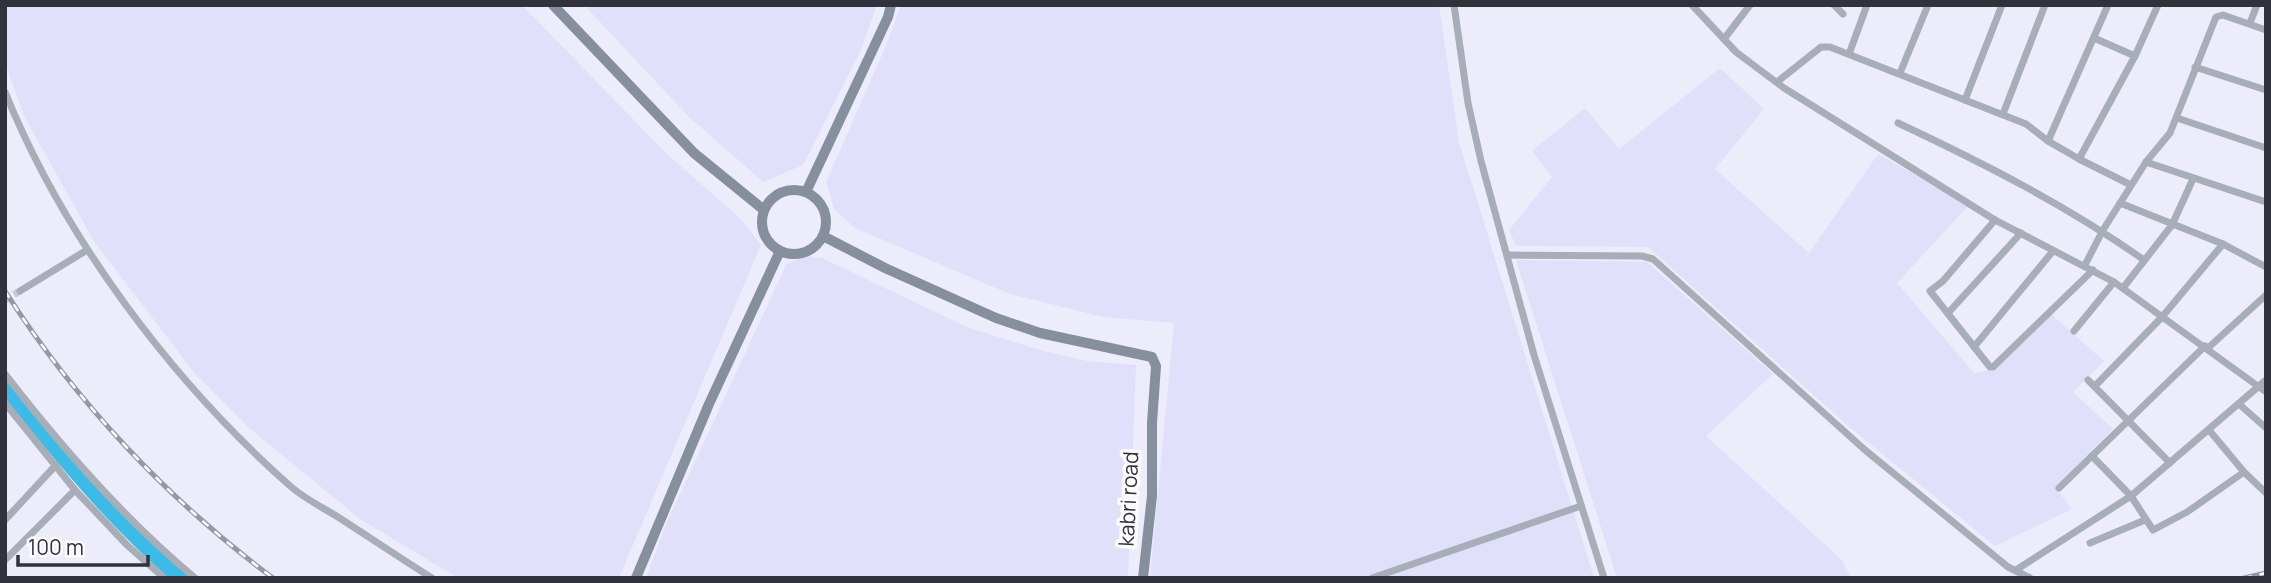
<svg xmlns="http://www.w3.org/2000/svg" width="2271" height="583" font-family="Manrope,sans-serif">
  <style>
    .built { fill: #e1e0fb }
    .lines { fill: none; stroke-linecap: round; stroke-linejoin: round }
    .river { stroke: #3ebae7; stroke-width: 16 }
    .street-tunnel { stroke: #c7c7d5; stroke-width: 7; stroke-dasharray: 7 3.5; stroke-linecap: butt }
    .street { stroke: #a7aeb8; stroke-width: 7 }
    .secondary { stroke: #858f9d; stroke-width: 10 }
    .rail-casing { stroke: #9898a5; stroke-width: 5 }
    .rail { stroke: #fbfbfb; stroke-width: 2.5; stroke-dasharray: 8; stroke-linecap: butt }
    .labels { text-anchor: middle; stroke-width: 7; stroke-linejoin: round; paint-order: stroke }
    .street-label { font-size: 21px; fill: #32323c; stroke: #fbfbfb }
  </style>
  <rect width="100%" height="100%" fill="#ececfb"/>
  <g class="built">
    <path d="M5,5H522L667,154L741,219L761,245L619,578H458L360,519L248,427L195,374L94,241L25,118L5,63Z"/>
    <path d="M584,5H877L861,50L803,165L763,182L688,116Z"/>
    <path d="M901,5H1439L1459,142L1594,578H1150L1174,323L1103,317L1010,294L855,228L834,209L826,182L885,48Z"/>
    <path d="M1720,68L1764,109L1715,169L1809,253L1878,154L1969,205L1897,283L1974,373L1992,370L2051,314L2104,361L2073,392L2113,429L2055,487L2072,509L1995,546L1847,425L1648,247L1516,246L1509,230L1552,177L1532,151L1585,108L1619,149Z"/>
    <path d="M805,256L822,258L969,328L1044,351L1087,361L1136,365L1128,578H646L666,524L786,265Z"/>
    <path d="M1516,260L1647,262L1773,374L1706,436L1843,561L1851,578H1617Z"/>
  </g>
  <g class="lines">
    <path class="river" d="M5,386C60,454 114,521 181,578"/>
    <path class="street-tunnel" d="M5,300L20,291"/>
    <g class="street">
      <path d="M1454,5L1468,103L1481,161L1534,355L1604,578"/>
      <path d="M1692,5L1736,52L1784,88L1995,220L2114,282L2266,392"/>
      <path d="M1834,5L1843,14"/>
      <path d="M2250,23L2257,5"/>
      <path d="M2094,38L2135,56"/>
      <path d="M1724,39L1750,5"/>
      <path d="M1849,54L1867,5"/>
      <path d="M2195,67L2266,90"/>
      <path d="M1900,73L1928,5"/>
      <path d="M1777,82L1821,47H1830L2026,124L2048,141L2079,159L2131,185"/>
      <path d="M5,92C64,238 172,381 289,485C303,498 322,507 338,517C369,537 400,558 432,578"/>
      <path d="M1965,100L2002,5"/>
      <path d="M2003,114L2045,5"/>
      <path d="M2177,118L2266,148"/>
      <path d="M1898,123C1983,163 2068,206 2144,260"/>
      <path d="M2048,141L2108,5"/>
      <path d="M2079,159L2135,56L2158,5"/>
      <path d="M2146,162L2266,202"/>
      <path d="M2120,203L2223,244L2266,267"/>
      <path d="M1995,220L1943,281L1930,291L1990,367H1993L2093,270"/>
      <path d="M1507,255L1642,256L1653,259L1865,450L2008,567L2030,578"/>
      <path d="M2085,265L2103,230L2146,162L2170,133L2216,17L2223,15L2266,30"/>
      <path d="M2123,288L2172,225L2193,179"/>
      <path d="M20,291L87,250"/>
      <path d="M1949,312L2021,233"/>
      <path d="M2074,331L2114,282"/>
      <path d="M1974,347L2053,251"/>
      <path d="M2208,348L2266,295"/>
      <path d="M5,374C62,448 123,518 195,578"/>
      <path d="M2088,380L2170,463"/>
      <path d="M2095,386L2162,317L2223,244"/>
      <path d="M5,403L75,490L127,545L164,578"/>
      <path d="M2239,404L2266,428"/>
      <path d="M2209,430L2244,472L2266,493"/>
      <path d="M2092,456L2131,496L2153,530L2187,512L2244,472"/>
      <path d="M2059,488L2205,346"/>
      <path d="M5,520L56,465"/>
      <path d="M2090,543L2145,520"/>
      <path d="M5,560L75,490"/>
      <path d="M2016,570L2131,496L2266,380"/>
      <path d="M1372,578L1581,506"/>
    </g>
    <g class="secondary">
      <path d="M553,5L694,153L764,210"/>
      <circle cx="794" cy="222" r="32"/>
      <path d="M806,192L888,17L891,5"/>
      <path d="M823,236L885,268L996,318L1040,333L1152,357L1156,366L1152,423V496L1143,578"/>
      <path d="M636,578L709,404L780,251"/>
    </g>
    <defs>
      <g id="rail">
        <path d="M5,291C75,401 168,500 273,578"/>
        <path d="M2244,578L2266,573"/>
      </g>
    </defs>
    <use href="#rail" class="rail-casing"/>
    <use href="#rail" class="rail"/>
  </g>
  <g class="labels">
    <g class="street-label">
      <text transform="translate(1129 499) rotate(-87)" y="7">kabri road</text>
    </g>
  </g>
  <rect width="2271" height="583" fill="none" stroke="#32323c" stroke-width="14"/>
  <path d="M18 555v10h130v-10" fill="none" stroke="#32323c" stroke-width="3.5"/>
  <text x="28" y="555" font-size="21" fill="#32323c" stroke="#fbfbfb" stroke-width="5" paint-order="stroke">100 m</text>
</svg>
